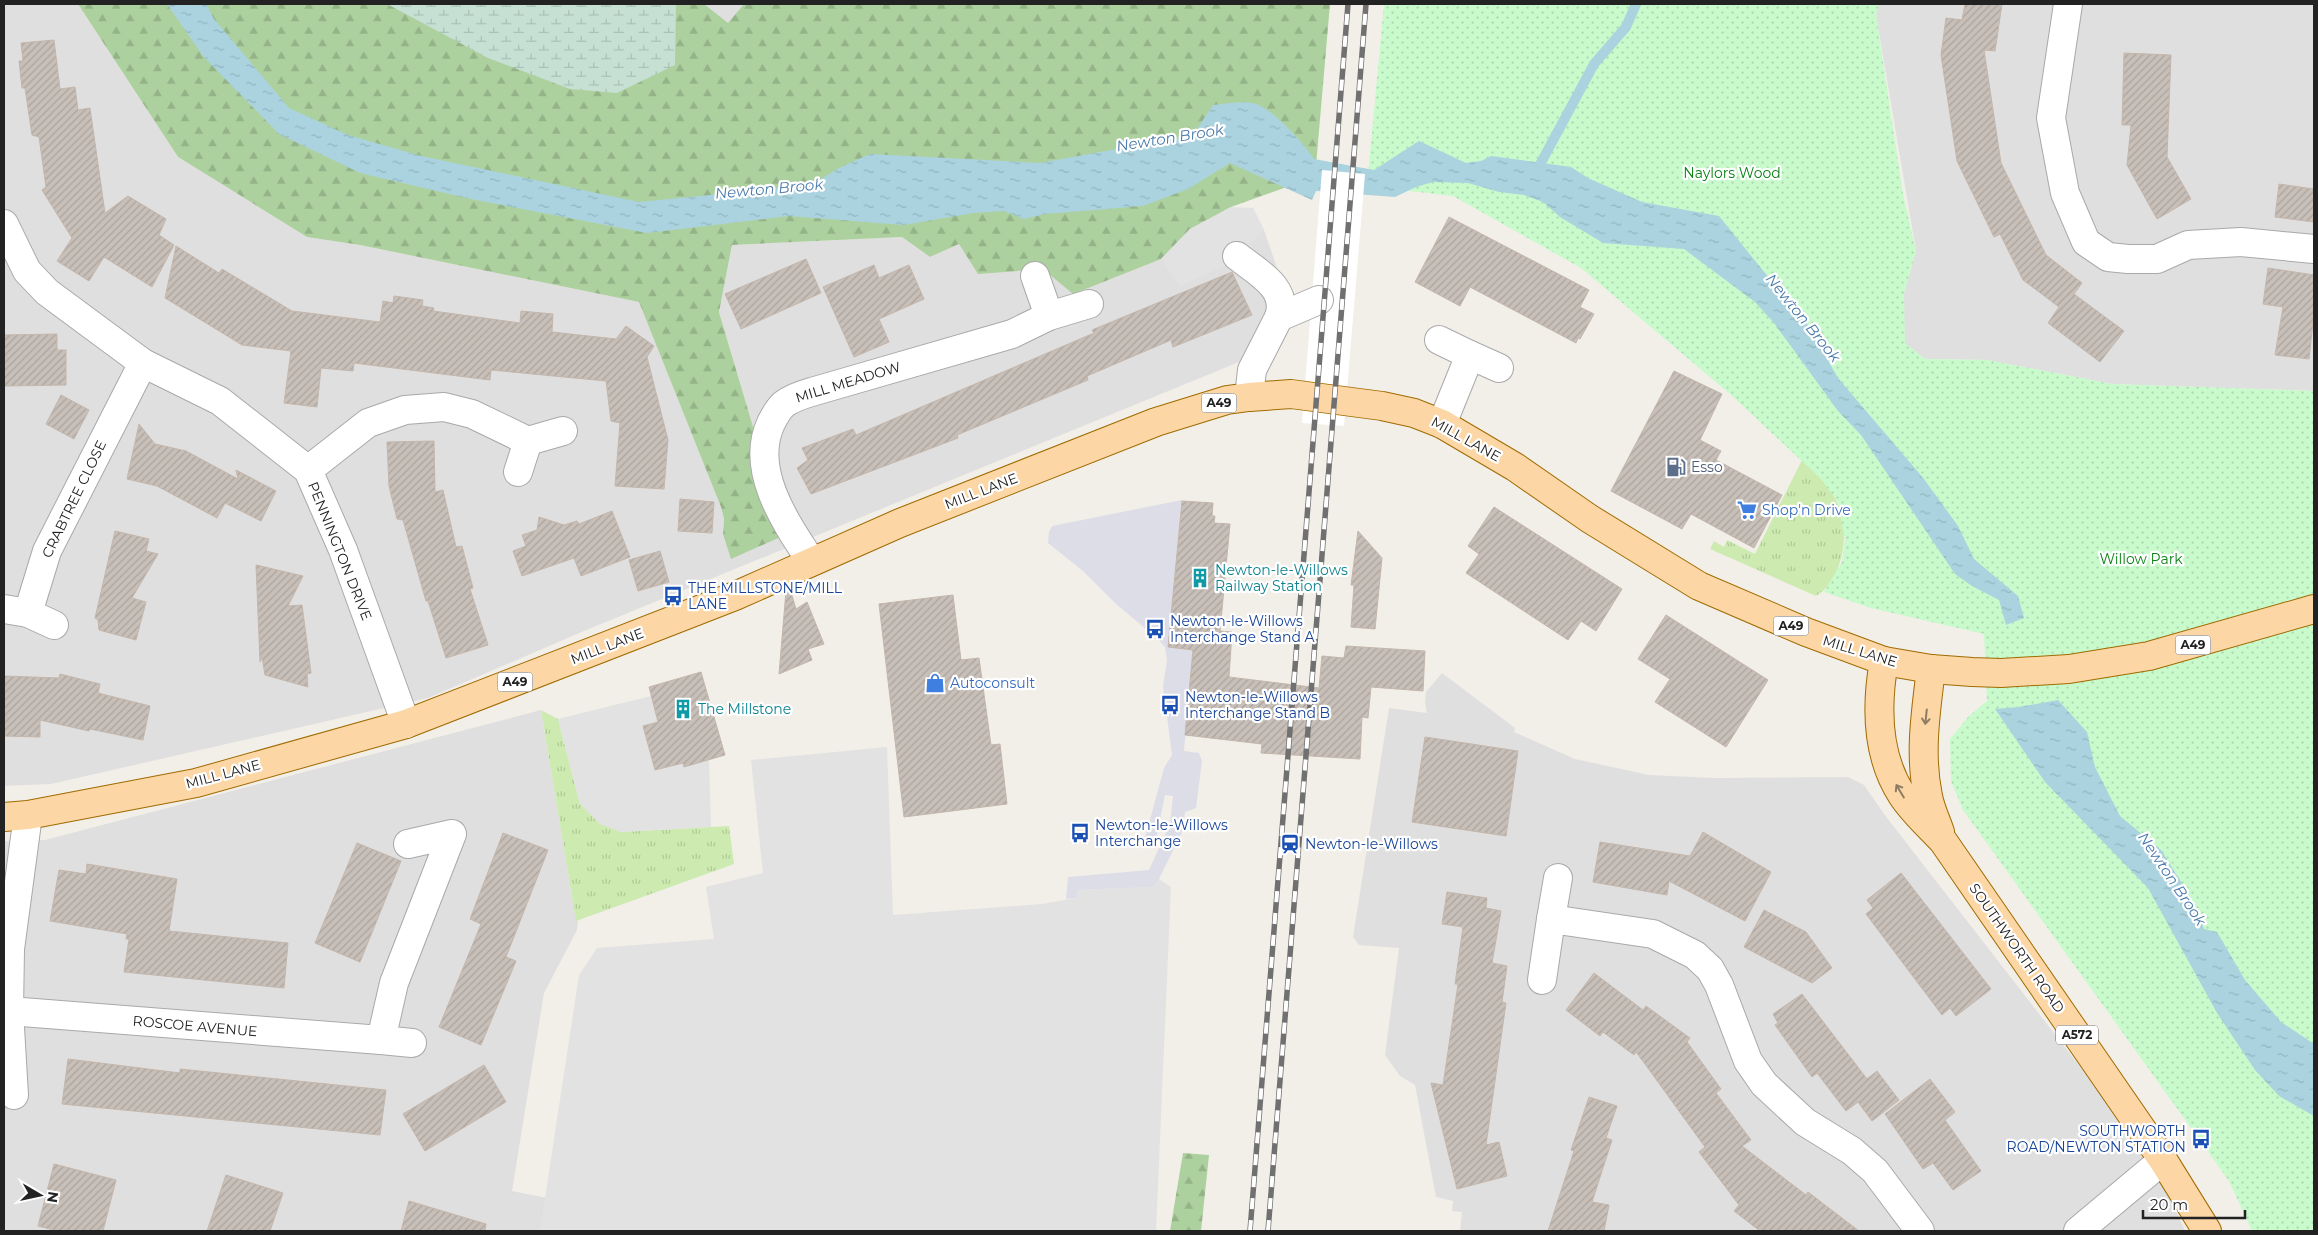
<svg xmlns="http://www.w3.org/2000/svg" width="2318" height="1235" font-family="Montserrat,sans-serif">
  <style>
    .residential { fill: #e0dfdf }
    .grass { fill: url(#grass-tufts) }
    .forest { fill: url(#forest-firs) }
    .wetland { fill: url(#wetland-marsh) }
    .park { fill: url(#park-dots) }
    .parking { fill: #e2e2e2 }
    .plaza { fill: #dddde8 }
    .water { fill: url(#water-ripples) }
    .pier { fill: #fff }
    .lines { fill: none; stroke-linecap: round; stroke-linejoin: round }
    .stream { stroke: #aad3df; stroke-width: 10 }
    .building { fill: url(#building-hatch); stroke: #c4b6ab }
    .minor-casing { stroke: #a9a9a9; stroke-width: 30 }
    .major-casing { stroke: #a06b00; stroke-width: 30 }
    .minor { stroke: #fff; stroke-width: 28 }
    .major { stroke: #fcd6a4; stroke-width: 28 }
    .rail-casing { stroke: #707070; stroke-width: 5.5 }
    .rail { stroke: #fff; stroke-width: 4; stroke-dasharray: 11; stroke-linecap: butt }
    .oneway { stroke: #8f7c63 }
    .labels { text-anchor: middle; stroke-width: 4.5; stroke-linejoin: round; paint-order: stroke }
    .shield { fill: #fff; stroke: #646464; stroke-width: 1 }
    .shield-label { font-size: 12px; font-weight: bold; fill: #222 }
    .park-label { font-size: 14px; fill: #0c8416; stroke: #fff }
    .street-label { font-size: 14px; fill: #222; stroke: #fff }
    .service-label { font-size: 14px; fill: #4e5e75; stroke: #fff; text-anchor: start }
    .shop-label { font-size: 14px; fill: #366cbe; stroke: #fff; text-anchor: start }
    .culture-label { font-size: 14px; fill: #0d838f; stroke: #fff; text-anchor: start }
    .transit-label { font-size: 14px; fill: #164399; stroke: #fff; text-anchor: start }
    .water-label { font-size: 15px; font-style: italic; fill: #4a7aab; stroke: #fff }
  </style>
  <defs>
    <pattern id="grass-tufts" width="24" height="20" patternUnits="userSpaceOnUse" patternTransform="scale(1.25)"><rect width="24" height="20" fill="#cdebb0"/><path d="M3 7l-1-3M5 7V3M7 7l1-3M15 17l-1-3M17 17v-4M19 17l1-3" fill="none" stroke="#b0c997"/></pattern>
    <pattern id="forest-firs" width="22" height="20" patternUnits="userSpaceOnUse" patternTransform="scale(1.25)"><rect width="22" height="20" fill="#add19e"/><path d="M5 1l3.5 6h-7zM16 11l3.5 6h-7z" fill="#95b388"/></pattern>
    <pattern id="wetland-marsh" width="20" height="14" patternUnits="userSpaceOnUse" patternTransform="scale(1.25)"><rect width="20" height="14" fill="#c6e0d4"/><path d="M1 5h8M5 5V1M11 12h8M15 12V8" fill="none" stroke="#aac0b6"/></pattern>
    <pattern id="park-dots" width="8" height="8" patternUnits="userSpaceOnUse" patternTransform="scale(1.25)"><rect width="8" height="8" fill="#c8facc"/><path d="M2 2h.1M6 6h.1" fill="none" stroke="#acd6af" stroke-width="1.8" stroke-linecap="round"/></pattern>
    <pattern id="water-ripples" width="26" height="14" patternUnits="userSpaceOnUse" patternTransform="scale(1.25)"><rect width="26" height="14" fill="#aad3df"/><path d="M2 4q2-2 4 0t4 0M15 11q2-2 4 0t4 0" fill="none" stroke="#92b5bf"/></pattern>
    <pattern id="building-hatch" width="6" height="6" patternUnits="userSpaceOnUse" patternTransform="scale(1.25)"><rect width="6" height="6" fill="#c7bfb8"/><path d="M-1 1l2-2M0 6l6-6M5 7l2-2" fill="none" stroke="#aba49e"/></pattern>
  </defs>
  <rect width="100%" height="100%" fill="#f2efe9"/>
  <g class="residential">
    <path d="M4,4H78L178,157L307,237L360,245L639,302L721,507L724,519L723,534L785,535L719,312L732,245L902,237L930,257L959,244L1253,208L1264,230L1289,303L1261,353L584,631L428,698L51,784L4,786Z"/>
    <path d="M704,4H744L728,24Z"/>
    <path d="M1879,4H2314V391L2112,384L1988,360L1925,359L1904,343V293L1916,251L1876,15Z"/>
    <path d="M1442,673L1515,728L1514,732L1575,759L1649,775L1713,778L1848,777L1864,785L1884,814L2154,1162L2185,1231H1460L1462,1212L1452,1211L1453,1201L1436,1197L1415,1085L1400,1076L1385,1055L1399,948L1359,945L1353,937L1389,708L1427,713L1425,702L1426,692Z"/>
    <path d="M541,710L576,920H578L577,930L544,993L512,1191L547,1198L540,1231H4V841L45,840Z"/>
  </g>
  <g class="grass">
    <path d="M1802,460C1815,472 1829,485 1837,502C1851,529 1844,580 1816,596L1710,549L1714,541L1724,547L1727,540L1755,554Z"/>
    <path d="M541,710L558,719L580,804L620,832L729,826L734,864L576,921Z"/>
  </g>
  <g class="forest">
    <path d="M78,4H704L728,23L744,4H1330L1315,177L1231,207L1190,229L1161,259L1073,294L1043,269L978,274L959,244L930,257L902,237L732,245L719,312L785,535L731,559L723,534L724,519L721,507L639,302L360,245L307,237L178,157Z"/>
    <path d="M1183,1153L1209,1155L1201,1231H1170Z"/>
  </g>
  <path class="wetland" d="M387,4H676L675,65L617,93L570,89L488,58Z"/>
  <path class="park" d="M1384,4H1879L1876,15L1903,194L1916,251L1904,293L1905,343L1925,359L1988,360L2112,384L2314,391V1231H2252L2229,1181L1963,810L1951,781L1950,739L1968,717L1987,701L1984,634L1871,608L1824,592L1842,562L1845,540L1838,502L1821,479L1730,394L1581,268L1453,196L1367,186Z"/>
  <g class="parking">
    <path d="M1231,207L1253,208L1264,230L1230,263L1180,286L1161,259L1190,229Z"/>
    <path d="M651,696L658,722L643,726L655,770L683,763L709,760L711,827L620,832L600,824L580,804L558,719Z"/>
    <path d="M887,747L893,915L1042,904L1076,898L1078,890L1153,887L1159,879L1171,887L1156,1231H540L579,975L597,948L714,939L706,887L763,873L751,760Z"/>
  </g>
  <path class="plaza" d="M1182,500L1168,647L1193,649L1184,751L1199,753L1202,761L1196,808L1185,812L1182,832L1159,879L1153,887L1078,890L1076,898L1066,899L1068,877L1149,870L1170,824L1173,796L1165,795L1156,840L1145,838L1164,768L1172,755L1163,686L1167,661L1165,647L1159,640L1115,603L1083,571L1048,543L1049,532L1052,526Z"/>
  <g class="water">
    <path d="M167,4H206L214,19L289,108L348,135L421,156L639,202L811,185L839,168L870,154L1040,163L1193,135L1213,105C1225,104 1240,101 1252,103C1271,106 1303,143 1314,159L1374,170L1419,141L1466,163L1481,161L1491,156L1571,167L1588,178L1642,202L1719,216L1765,273L1798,308L1838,378L1924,479L1958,526L1974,559L2018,596L2024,618L2006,625L1999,600L1972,586L1955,574L1861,435L1838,411L1774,323L1755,302L1684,249L1603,243L1560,217L1543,202L1524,195L1499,192L1468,183L1433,182L1416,187L1395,197L1316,191L1312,200L1230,163L1188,189L1143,206L1045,214L1024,219L1004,211L973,213L904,225L789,216L647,233L471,199L360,173L279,134L203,56Z"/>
    <path d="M2058,700L2087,732L2095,767L2120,816L2161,850L2190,896L2204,929L2217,932L2245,980L2281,1022L2314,1044V1116L2279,1096L2255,1070L2217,1013L2148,888L2045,782L1995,709L2019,707Z"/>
  </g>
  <path class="pier" d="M1322,170L1365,174L1344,426L1302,423Z"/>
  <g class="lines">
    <path class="stream" d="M1536,172L1594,64L1626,27L1636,4"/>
  </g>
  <g class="building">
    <path d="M1965,4H2002L1995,51L1984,50L2001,163L2046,255L2082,283L2074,294L2124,331L2100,362L2048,323L2059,307L2023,280L2000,234L1994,237L1957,161L1941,55L1946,18L1962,20Z"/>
    <path d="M54,40L60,89L75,87L78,110L90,108L105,213L128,196L166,219L159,235L174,245L152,287L104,257L89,281L57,261L72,238L42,190L46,187L39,137L32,135L25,88H22L19,61H23L21,43Z"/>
    <path d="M2124,53L2171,55L2167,157L2191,199L2157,219L2127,165L2131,125H2122Z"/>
    <path d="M2279,184L2314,189V222L2275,217Z"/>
    <path d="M1449,217L1589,290L1580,307L1594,314L1580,339L1578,338L1576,343L1470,287L1460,306L1415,282Z"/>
    <path d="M176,246L219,273L222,269L292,311L380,322L383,301L393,303L394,296L423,300L422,306L434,308L433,311L520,323L521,311L553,314L552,332L616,339L626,326L654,346L647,357L668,440L664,489L615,486L620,423L611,421L606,381L491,370L490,380L354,363L353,371L321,368L317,407L284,403L291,351L242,345L165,298Z"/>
    <path d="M806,259L821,293L741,329L725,294Z"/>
    <path d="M874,265L879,278L909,265L924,299L879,319L889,342L854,357L823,287Z"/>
    <path d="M2268,268L2314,275V313L2309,359L2275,355L2283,307L2263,304Z"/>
    <path d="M1232,272L1252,315L1173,347L1171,340L1087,376L1088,380L957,435L958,438L811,494L797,468L808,460L802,448L853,429L856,435L1094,333L1092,330Z"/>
    <path d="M57,334V350H66V385L4,386V335Z"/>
    <path d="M1674,371L1722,394L1700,440L1721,451L1716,460L1782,495L1754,548L1691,514L1682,529L1611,491Z"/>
    <path d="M61,395L89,410L74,439L46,424Z"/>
    <path d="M139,424L155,444L186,451L238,479L236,470L276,491L261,521L225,503L217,518L157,486L127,479Z"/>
    <path d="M434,441L435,492L443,490L456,547L462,546L473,588L470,589L488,645L446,658L428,601H426L403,520L397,519L389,486L387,442Z"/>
    <path d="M680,499L714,502L712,533L678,531Z"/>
    <path d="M1182,501L1213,503L1212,516H1215L1214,523L1230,524L1220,631L1232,632L1229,677L1319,688L1322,656L1344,658L1346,646L1425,651L1423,691L1371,687L1368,718L1362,717L1360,759L1261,753L1262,744L1185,735L1193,650L1168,647Z"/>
    <path d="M1494,507L1622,589L1596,631L1581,621L1568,640L1466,573L1479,554L1468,546Z"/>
    <path d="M612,511L630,557L581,576L574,558L522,576L513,551L526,546L522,535L537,530L539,517L564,525L577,521L579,524Z"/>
    <path d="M115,531L149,539L146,551L158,554L132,598L146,602L136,640L99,630L98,620L95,618Z"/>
    <path d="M1358,531L1382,558L1375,629L1351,627L1354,585H1351Z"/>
    <path d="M660,551L669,582L638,591L629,560Z"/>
    <path d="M256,565L303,576L288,606L302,605L311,673L307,674L308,687L265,675L262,657L260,662Z"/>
    <path d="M790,589L796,609L807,602L824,644L808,649L812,660L779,674L786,591Z"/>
    <path d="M953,595L961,660L979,658L991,745L1000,744L1007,804L904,817L879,604Z"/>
    <path d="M1666,615L1768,680L1726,747L1655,702L1670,679L1638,659Z"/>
    <path d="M701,672L725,755L684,767L683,763L655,770L643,726L658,722L649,687Z"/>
    <path d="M60,674L100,684L98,693L150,706L143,740L90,729L89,731L40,720V737L4,736V676L59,678Z"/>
    <path d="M1425,737L1518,751L1506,836L1412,822Z"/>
    <path d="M1703,832L1771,872L1745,921L1669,881L1667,895L1593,882L1600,842L1690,856Z"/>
    <path d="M503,833L548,850L506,957L516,961L481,1045L439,1027L481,924L470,919Z"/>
    <path d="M357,843L401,861L360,962L315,943Z"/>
    <path d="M87,864L177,879L169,931L288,943L284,988L124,972L129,939H126L127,934L50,921L59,870L86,874Z"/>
    <path d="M1901,873L1991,989L1956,1016L1950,1008L1942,1015L1866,914L1873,908L1867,900Z"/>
    <path d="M1447,892L1487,898L1486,908L1501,911L1492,963L1507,966L1502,1002L1506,1003L1486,1145L1499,1142L1507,1176L1457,1189L1431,1083L1443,1085L1458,984H1455L1463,927L1442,924Z"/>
    <path d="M1764,910L1806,932L1832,968L1812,983L1744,947Z"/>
    <path d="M1594,973L1643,1010L1646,1006L1690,1038L1687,1042L1721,1089L1716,1093L1751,1140L1742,1146L1806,1195L1808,1192L1859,1231H1760L1734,1211L1739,1205L1699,1152L1705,1147L1645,1064L1636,1052L1634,1055L1603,1032L1600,1036L1566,1010Z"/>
    <path d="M1802,994L1867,1079L1877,1071L1899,1100L1872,1121L1858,1102L1846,1111L1817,1073L1812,1077L1775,1025L1778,1023L1773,1014Z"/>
    <path d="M68,1059L180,1073V1069L386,1090L380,1135L62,1104Z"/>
    <path d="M484,1065L506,1102L425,1151L403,1114Z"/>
    <path d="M1930,1079L1955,1112L1945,1120L1981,1171L1953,1190L1933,1163L1923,1169L1885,1114Z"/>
    <path d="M1589,1097L1617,1106L1606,1138L1612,1140L1592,1202L1609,1205L1604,1231H1548L1574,1151L1571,1150Z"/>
    <path d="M54,1164L116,1180L103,1231H58L38,1226Z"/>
    <path d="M226,1175L283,1193L270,1231H207Z"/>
    <path d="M409,1201L486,1224L485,1231H401Z"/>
  </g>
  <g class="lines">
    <defs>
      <g id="minor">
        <path d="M2068,4L2051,118L2065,193L2086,242L2108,257L2128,259H2157L2188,245L2241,242L2314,249"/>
        <path d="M4,224L27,271L47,292L143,363L220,401L308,470L343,550L406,724"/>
        <path d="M1237,256C1257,272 1289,288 1279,317L1252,370L1249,397"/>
        <path d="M1035,276L1049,316"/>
        <path d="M1279,317L1319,300"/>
        <path d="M1439,340L1470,355L1442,424"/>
        <path d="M1470,355L1499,368"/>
        <path d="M308,470L368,423L405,410L444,407L472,414L528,441L563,431"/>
        <path d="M518,472L528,441"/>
        <path d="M811,561C786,523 749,470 771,423C774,417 778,409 784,404C793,397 805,394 815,391L1012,334L1049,316L1089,304"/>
        <path d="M4,609L28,613"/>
        <path d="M54,625L28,613L47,551L143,363"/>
        <path d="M1551,919L1558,878"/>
        <path d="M1542,980L1551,919L1653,934L1695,955L1710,969L1719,985L1748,1061L1764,1084L1805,1122L1852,1151L1875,1171L1920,1231"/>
        <path d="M9,1011L381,1040L394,983L452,834L408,844"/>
        <path d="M381,1040L412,1043"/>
        <path d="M14,1095L9,1011L10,949L28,815"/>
        <path d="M2078,1231L2163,1160"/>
      </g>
      <g id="major">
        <path d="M1884,661C1876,706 1876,755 1902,795C1913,812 1929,826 1943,841L2163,1160L2207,1231"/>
        <path d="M1931,669C1926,711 1919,753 1928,796C1930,808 1936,820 1940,832"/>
        <path d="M4,817L28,815L196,783L406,724L735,596L900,523L1156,422L1227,400L1249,397L1291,394L1382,406L1414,413L1442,424L1515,467L1590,519L1699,586L1806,632L1884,661L1931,669L1972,672L2001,673L2069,669L2149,656L2314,609"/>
      </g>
    </defs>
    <use href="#minor" class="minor-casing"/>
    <use href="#major" class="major-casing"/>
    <use href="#minor" class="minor"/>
    <use href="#major" class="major"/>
    <defs>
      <g id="rail">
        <path d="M1250,1231L1348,4"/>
        <path d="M1268,1231L1366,4"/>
      </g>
    </defs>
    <use href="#rail" class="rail-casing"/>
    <use href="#rail" class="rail"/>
  </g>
  <defs><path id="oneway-shaft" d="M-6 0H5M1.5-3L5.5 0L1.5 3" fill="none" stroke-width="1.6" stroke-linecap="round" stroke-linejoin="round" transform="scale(1.25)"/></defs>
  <g class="oneway">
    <use href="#oneway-shaft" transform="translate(1926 717) rotate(96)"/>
    <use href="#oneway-shaft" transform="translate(1900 791) rotate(-121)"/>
  </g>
  <defs>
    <symbol id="fuel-bare" viewBox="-9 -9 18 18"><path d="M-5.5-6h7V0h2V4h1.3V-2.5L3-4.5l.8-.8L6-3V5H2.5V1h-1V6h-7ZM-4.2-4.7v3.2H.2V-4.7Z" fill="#5c6f8a" stroke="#fff" stroke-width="2.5" paint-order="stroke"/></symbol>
    <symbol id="supermarket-bare" viewBox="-9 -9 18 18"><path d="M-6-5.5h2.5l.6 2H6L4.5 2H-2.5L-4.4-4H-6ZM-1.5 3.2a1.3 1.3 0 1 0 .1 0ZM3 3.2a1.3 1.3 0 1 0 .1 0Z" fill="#3f7fe0" stroke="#fff" stroke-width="2.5" paint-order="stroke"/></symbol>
    <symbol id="building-bare" viewBox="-9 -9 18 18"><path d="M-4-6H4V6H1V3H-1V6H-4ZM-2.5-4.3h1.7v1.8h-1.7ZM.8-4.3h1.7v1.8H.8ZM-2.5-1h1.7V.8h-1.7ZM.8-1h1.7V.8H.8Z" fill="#0f9aa8" stroke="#fff" stroke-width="2.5" paint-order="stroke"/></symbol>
    <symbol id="bus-bare" viewBox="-9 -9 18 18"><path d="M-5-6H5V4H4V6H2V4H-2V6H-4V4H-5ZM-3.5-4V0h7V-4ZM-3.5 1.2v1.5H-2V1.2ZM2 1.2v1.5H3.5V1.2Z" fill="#1a4fb4" stroke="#fff" stroke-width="2.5" paint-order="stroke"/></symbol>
    <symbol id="shop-bare" viewBox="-9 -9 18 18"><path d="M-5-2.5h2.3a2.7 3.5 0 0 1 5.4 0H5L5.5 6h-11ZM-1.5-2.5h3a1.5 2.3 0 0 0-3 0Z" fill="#3f7fe0" stroke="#fff" stroke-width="2.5" paint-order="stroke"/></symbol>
    <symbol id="station-bare" viewBox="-9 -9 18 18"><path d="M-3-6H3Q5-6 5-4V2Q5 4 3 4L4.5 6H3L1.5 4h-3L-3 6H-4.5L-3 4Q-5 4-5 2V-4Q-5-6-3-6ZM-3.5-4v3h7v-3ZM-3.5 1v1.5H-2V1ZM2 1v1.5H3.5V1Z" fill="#1a4fb4" stroke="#fff" stroke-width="2.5" paint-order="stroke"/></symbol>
  </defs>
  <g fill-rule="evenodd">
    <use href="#fuel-bare" x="1662" y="453" width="28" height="28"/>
    <use href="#supermarket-bare" x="1733" y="496" width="28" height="28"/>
    <use href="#building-bare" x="1186" y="564" width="28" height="28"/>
    <use href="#bus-bare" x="659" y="582" width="28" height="28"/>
    <use href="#bus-bare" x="1141" y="615" width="28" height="28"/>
    <use href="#shop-bare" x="921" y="669" width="28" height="28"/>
    <use href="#bus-bare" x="1156" y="691" width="28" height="28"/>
    <use href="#building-bare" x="669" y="695" width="28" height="28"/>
    <use href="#bus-bare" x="1066" y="819" width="28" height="28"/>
    <use href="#station-bare" x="1276" y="830" width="28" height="28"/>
    <use href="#bus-bare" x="2187" y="1125" width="28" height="28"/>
  </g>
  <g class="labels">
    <g class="shield">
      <rect x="1201.5" y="393.5" width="35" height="19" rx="4"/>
      <rect x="1773.5" y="616.5" width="35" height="19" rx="4"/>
      <rect x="2175.5" y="635.5" width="35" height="19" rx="4"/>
      <rect x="497.5" y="672.5" width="35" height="19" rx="4"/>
      <rect x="2056" y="1025.5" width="42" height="19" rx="4"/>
    </g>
    <g class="shield-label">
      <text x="1219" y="407">A49</text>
      <text x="1791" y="630">A49</text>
      <text x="2193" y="649">A49</text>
      <text x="515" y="686">A49</text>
      <text x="2077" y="1039">A572</text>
    </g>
    <g class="park-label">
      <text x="1732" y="178">Naylors Wood</text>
      <text x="2141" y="564">Willow Park</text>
    </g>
    <g class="street-label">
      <text transform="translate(848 382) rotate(-17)" y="5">MILL MEADOW</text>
      <text transform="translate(1466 439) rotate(29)" y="5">MILL LANE</text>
      <text transform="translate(981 491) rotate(-21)" y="5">MILL LANE</text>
      <text transform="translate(74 499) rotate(-64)" y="5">CRABTREE CLOSE</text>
      <text transform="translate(340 551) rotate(68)" y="5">PENNINGTON DRIVE</text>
      <text transform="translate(607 646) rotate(-21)" y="5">MILL LANE</text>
      <text transform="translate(1860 651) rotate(17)" y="5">MILL LANE</text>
      <text transform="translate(223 774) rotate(-15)" y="5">MILL LANE</text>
      <text transform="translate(2017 948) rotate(55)" y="5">SOUTHWORTH ROAD</text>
      <text transform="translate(195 1026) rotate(5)" y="5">ROSCOE AVENUE</text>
    </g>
    <g class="service-label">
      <text x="1691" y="472">Esso</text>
    </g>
    <g class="shop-label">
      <text x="1762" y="515">Shop'n Drive</text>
      <text x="950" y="688">Autoconsult</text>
    </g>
    <g class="culture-label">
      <text x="1215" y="575">Newton-le-Willows<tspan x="1215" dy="16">Railway Station</tspan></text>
      <text x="698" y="714">The Millstone</text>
    </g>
    <g class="transit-label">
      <text x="688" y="593">THE MILLSTONE/MILL<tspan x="688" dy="16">LANE</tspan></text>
      <text x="1170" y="626">Newton-le-Willows<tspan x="1170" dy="16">Interchange Stand A</tspan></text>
      <text x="1185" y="702">Newton-le-Willows<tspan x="1185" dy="16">Interchange Stand B</tspan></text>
      <text x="1095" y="830">Newton-le-Willows<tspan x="1095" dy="16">Interchange</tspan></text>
      <text x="1305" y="849">Newton-le-Willows</text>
      <text x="2186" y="1136" text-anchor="end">SOUTHWORTH<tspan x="2186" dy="16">ROAD/NEWTON STATION</tspan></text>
    </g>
    <g class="water-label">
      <text transform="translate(1170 138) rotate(-9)" y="5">Newton Brook</text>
      <text transform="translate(769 189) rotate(-5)" y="5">Newton Brook</text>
      <text transform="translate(1803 318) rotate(51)" y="5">Newton Brook</text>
      <text transform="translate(2172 879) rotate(56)" y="5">Newton Brook</text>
    </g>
  </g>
  <rect width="2318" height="1235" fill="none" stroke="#222222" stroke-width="10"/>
  <g transform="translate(40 1195) rotate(99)" stroke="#ffffff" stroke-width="4" paint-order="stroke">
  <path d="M0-4L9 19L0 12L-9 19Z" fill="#222222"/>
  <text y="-8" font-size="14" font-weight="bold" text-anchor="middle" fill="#222222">N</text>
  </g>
  <path d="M2143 1210v8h102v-8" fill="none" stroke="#222222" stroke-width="2.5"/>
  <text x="2150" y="1210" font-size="15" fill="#222222" stroke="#ffffff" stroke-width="4" paint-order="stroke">20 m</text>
</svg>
